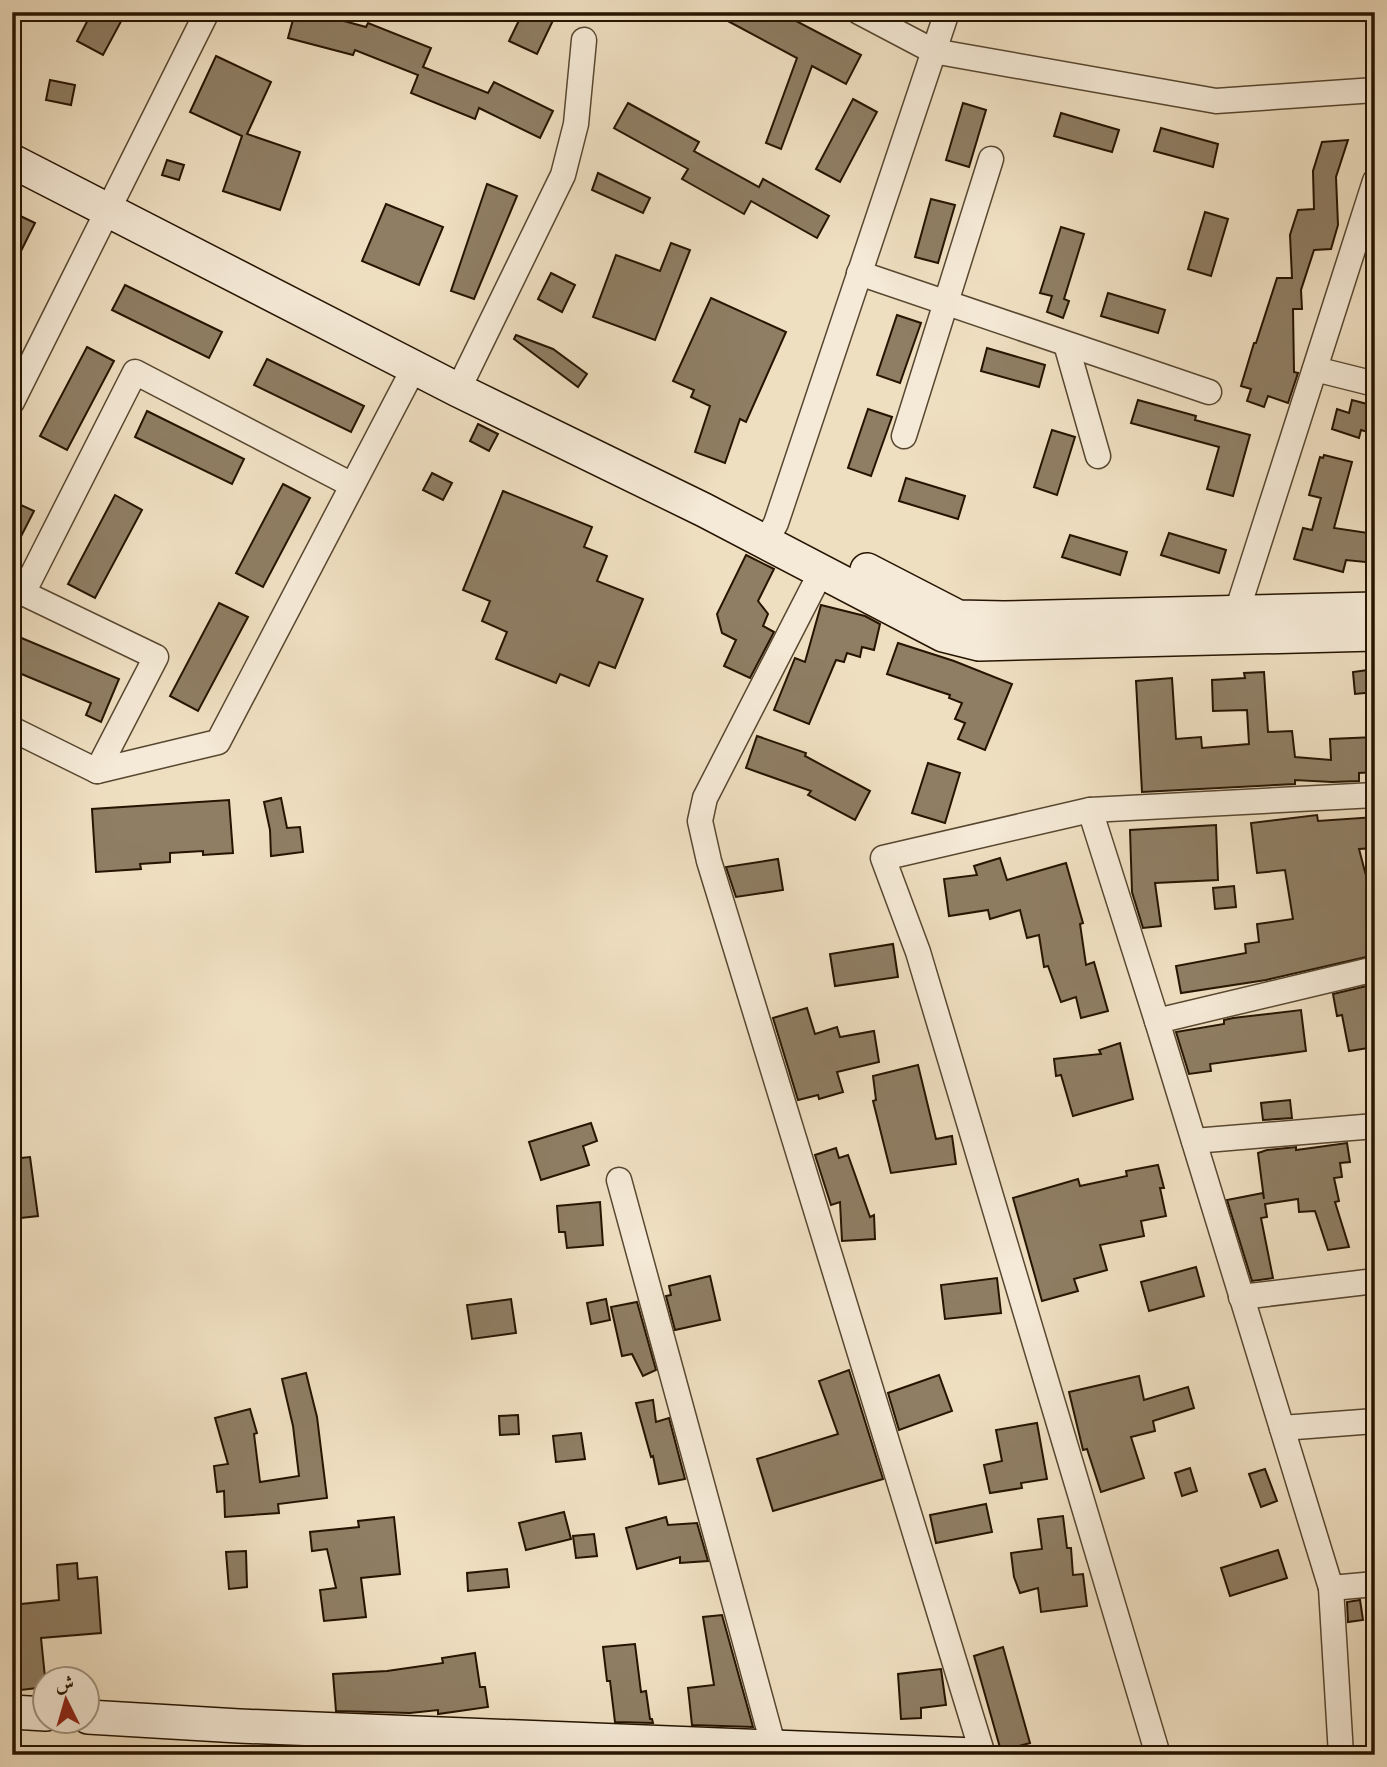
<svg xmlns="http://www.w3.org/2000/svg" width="1387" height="1767" font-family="Cardo,Amiri,serif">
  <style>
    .building { fill: #8f7e64; stroke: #261400; stroke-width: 2 }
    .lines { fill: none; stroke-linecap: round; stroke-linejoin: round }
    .street-casing { stroke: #584730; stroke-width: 27 }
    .secondary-casing { stroke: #261400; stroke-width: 36 }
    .street { stroke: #f5ead7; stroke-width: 24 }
    .secondary { stroke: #f5ead7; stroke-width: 33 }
  </style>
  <rect width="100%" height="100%" fill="#efdfc1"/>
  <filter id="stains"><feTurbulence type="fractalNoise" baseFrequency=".00286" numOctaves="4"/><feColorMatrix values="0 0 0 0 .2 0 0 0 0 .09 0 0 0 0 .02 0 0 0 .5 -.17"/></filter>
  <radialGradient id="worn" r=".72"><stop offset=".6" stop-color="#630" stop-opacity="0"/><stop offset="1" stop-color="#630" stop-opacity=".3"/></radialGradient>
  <g class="building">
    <path d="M92,12H126L103,55L77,41Z"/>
    <path d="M295,12H311L366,27L368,23L431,48L423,67L488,93L494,82L553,111L540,138L479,108L475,119L411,93L418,75L355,50L353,55L288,38Z"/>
    <path d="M523,12H557L537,54L509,41Z"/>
    <path d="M711,12H779L861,55L846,84L812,66L781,149L766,143L797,58Z"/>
    <path d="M216,56L271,82L247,134L300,152L280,210L223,191L242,136L190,112Z"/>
    <path d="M50,80L75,85L71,105L46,100Z"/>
    <path d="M853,99L877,112L840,182L816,169Z"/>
    <path d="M628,103L699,142L694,151L759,187L763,179L829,216L817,238L751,201L744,214L682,179L688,169L614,128Z"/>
    <path d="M963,103L986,110L969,167L946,160Z"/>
    <path d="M1061,113L1119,130L1112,152L1054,136Z"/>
    <path d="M1161,128L1218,144L1213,167L1154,151Z"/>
    <path d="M1348,140L1336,177L1338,225L1331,249L1314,250L1301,290L1302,309H1293L1294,372L1298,373L1288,403L1268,396L1264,407L1247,401L1251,389L1241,386L1254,343H1256L1277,278H1292L1290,235L1298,210L1314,209L1313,171L1322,142Z"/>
    <path d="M167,160L184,165L179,180L162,175Z"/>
    <path d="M598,173L650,198L643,213L592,190Z"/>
    <path d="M487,184L517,196L474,299L451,291Z"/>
    <path d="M931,199L955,205L938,263L915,257Z"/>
    <path d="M386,204L443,227L419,285L362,261Z"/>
    <path d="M12,212L35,223L12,269Z"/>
    <path d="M1205,212L1228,219L1211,276L1188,269Z"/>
    <path d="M1061,227L1084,234L1064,299L1069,301L1063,318L1047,312L1052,296L1040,293Z"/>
    <path d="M671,243L690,250L655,340L593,317L616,255L660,271Z"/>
    <path d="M551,273L575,285L562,312L538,299Z"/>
    <path d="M125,285L222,332L209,358L112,310Z"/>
    <path d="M1108,293L1165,310L1158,333L1101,316Z"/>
    <path d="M711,298L786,332L746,422L740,419L725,463L695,452L710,406L691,397L694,390L673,381Z"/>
    <path d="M897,315L921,323L900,383L877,375Z"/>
    <path d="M516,335L553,349L587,374L578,387L514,339Z"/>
    <path d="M87,347L114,361L67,450L40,436Z"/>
    <path d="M987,348L1045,365L1039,387L981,371Z"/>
    <path d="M267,359L364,406L351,432L254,385Z"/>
    <path d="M1138,400L1196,416L1195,420L1250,435L1233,496L1207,489L1219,447L1131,423Z"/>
    <path d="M1352,400L1375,406V434L1361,430L1359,438L1332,429L1337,409L1349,413Z"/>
    <path d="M868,409L892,417L871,476L848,468Z"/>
    <path d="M147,411L244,459L232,484L135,437Z"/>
    <path d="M478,424L498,434L489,451L470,441Z"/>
    <path d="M1052,430L1075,437L1057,495L1034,487Z"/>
    <path d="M1324,455L1352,462L1334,528L1375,534V563L1346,560L1343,572L1294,559L1303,528L1312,530L1321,498L1309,495L1320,457L1323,458Z"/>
    <path d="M432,473L452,483L443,500L423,490Z"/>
    <path d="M906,478L965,496L958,519L899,501Z"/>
    <path d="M283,484L310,498L263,587L236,573Z"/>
    <path d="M503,491L592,527L584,547L607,556L597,581L643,599L615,668L599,662L589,686L560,674L556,683L496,659L507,632L482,621L490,601L463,590Z"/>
    <path d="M115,495L142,510L95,598L68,584Z"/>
    <path d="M12,501L34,511L12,554Z"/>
    <path d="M1169,533L1226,550L1219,573L1161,555Z"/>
    <path d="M1070,535L1127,552L1120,575L1062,557Z"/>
    <path d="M746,555L774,569L758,601L768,614L763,626L774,632L750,678L724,666L736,640L722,633L717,614Z"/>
    <path d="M219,603L248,617L198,711L170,696Z"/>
    <path d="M821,605L865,616L880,624L874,650L862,647L860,657L847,653L844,662L836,660L809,724L774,710L795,658L805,662Z"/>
    <path d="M12,634L119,679L101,722L86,715L91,703L12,670Z"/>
    <path d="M898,643L954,661L1012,684L985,750L958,739L965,723L955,719L962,703L949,698L950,695L887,674Z"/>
    <path d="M1375,669V692L1355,694L1353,672Z"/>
    <path d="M1264,672L1268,732L1292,731L1295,757L1331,760L1330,739L1375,737V772L1359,773V781L1332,782L1295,780V784L1142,792L1136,681L1172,678L1176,739L1201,737L1202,748L1249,744L1247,710L1213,711L1212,680L1245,678L1244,673Z"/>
    <path d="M757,736L806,753L805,756L870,791L855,820L808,795L811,791L746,768Z"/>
    <path d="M928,763L960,773L945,823L912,813Z"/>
    <path d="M281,798L287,828L300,827L303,852L271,856L270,830L264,802Z"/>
    <path d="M229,800L233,853L203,855V851L170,853V862L140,864L141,869L96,872L92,809Z"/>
    <path d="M1317,815L1318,821L1375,817V848L1359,849L1375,910V955L1266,980L1181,993L1176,966L1246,953L1245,944L1259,942L1257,924L1293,919L1285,870L1257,873L1251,823Z"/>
    <path d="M1216,825L1218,880L1155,883L1161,926L1143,928L1132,892L1130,830Z"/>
    <path d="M1000,858L1007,880L1066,863L1083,923L1080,924L1086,965L1094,962L1108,1011L1081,1018L1076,997L1061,1002L1048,966L1044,967L1039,935L1027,938L1020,910L990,919L988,910L949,916L944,879L977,875L974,866Z"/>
    <path d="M778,859L783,890L736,897L726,867Z"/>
    <path d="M1234,886L1236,907L1215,909L1213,888Z"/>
    <path d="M893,944L898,977L835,986L830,954Z"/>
    <path d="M1375,984V1047L1349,1051L1342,1015L1337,1016L1333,994Z"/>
    <path d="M807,1008L815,1034L837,1027L840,1037L874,1031L879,1062L837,1072L843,1092L819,1099L818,1095L798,1100L773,1018Z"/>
    <path d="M1301,1010L1306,1051L1210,1064L1211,1071L1189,1074L1176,1032L1224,1024V1020L1233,1018Z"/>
    <path d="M1120,1043L1133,1099L1073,1116L1061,1075L1056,1076L1054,1059L1101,1054L1099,1050Z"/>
    <path d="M918,1065L936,1139L952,1136L956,1164L891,1173L873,1101L876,1100L873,1076Z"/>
    <path d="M1290,1100L1292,1118L1263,1120L1261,1103Z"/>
    <path d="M591,1123L597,1141L583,1146L589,1165L541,1180L529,1142Z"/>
    <path d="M1347,1143L1350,1162L1340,1163L1342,1177L1334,1178L1339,1201L1335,1202L1349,1247L1328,1250L1315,1211L1299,1212L1298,1199L1265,1204L1267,1217L1261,1218L1273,1278L1252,1281L1227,1200L1263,1193L1264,1199L1258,1153L1267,1150L1296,1147V1150Z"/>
    <path d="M836,1148L839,1158L848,1155L870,1217L874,1215L875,1239L842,1241L840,1202L831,1205L815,1155Z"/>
    <path d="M30,1157L38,1216L12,1219V1159Z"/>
    <path d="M1158,1165L1164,1188H1160L1166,1216L1141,1221L1144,1236L1100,1245L1107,1270L1074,1279L1078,1291L1042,1301L1013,1198L1078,1179L1080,1186L1127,1176L1126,1171Z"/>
    <path d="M600,1202L603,1245L567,1248L565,1232H559L557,1206Z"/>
    <path d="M1196,1267L1204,1296L1149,1311L1141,1282Z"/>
    <path d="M710,1276L720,1320L675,1330L666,1296L671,1295L669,1286Z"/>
    <path d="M997,1278L1001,1313L945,1319L941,1285Z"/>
    <path d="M511,1299L516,1333L472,1339L467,1305Z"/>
    <path d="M606,1299L610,1320L591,1324L587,1303Z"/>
    <path d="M637,1302L656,1370L643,1376L632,1354L622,1356L611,1307Z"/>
    <path d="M849,1370L883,1479L773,1511L757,1459L838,1434L819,1381Z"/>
    <path d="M306,1373L317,1417L327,1498L278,1504L279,1513L225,1517L224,1491L217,1492L214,1466L228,1464L215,1418L250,1409L257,1433L254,1434L260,1482L299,1476L293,1426L282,1379Z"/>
    <path d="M939,1375L952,1411L899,1430L888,1393Z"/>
    <path d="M1139,1376L1144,1400L1188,1387L1194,1408L1153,1421L1155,1431L1131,1437L1144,1478L1101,1492L1087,1449L1083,1450L1069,1392Z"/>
    <path d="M653,1400L656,1422L669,1418L685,1479L659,1484L653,1456L651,1457L636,1403Z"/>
    <path d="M518,1415L519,1434L500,1435L499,1416Z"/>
    <path d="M1037,1423L1047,1479L1021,1483L1022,1488L990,1493L984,1465L1002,1461L996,1430Z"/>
    <path d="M581,1433L585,1459L556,1462L553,1436Z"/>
    <path d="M1190,1468L1197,1491L1182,1496L1175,1473Z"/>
    <path d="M1265,1469L1277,1501L1261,1507L1249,1474Z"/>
    <path d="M986,1504L992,1532L936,1543L930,1515Z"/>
    <path d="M564,1512L571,1539L526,1550L519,1523Z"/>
    <path d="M1063,1516L1067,1548H1071L1073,1575L1083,1574L1087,1606L1041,1612L1038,1588L1020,1593L1014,1577L1011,1553L1042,1549L1038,1519Z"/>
    <path d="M394,1517L400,1574L361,1578L366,1617L324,1621L320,1590L336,1588L327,1549L312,1551L310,1532L359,1527L358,1521Z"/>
    <path d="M666,1517L668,1525L697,1523L708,1561L680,1563V1557L637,1569L626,1528Z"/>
    <path d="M594,1534L597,1556L576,1558L573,1536Z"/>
    <path d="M1278,1550L1287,1578L1230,1596L1221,1568Z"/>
    <path d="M246,1551L247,1587L229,1589L226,1552Z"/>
    <path d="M77,1563L78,1579L97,1577L101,1633L41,1638L46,1687L12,1691V1605L59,1600L57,1565Z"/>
    <path d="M507,1569L509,1587L468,1591L467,1573Z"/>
    <path d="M1360,1600L1363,1620L1348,1622L1347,1602Z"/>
    <path d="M722,1615L753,1727L692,1725L688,1688L714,1685L703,1617Z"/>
    <path d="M635,1644L641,1692L646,1691L650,1719H652L653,1723L615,1722L610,1681H607L603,1647Z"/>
    <path d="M1003,1647L1030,1743L1001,1751L974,1656Z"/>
    <path d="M475,1653L480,1687H485L488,1707L438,1714V1710L410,1713L336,1711L333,1674L387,1671L443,1663L442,1658Z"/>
    <path d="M941,1669L946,1705L921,1708V1718L901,1719L898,1674Z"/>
  </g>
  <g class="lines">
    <defs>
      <g id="street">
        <path d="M859,12L933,51L1216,101L1375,90"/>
        <path d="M859,273L1209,392"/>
        <path d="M1066,344L1098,456"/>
        <path d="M1315,369L1375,384"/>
        <path d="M458,390L563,175L576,124L584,40"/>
        <path d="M12,402L207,12"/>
        <path d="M904,436L991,159"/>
        <path d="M765,543L776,523L947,12"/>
        <path d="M821,572L705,798L700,821L709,861L983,1755"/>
        <path d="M1232,627L1375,181"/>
        <path d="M12,729L97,771L218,742L415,366"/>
        <path d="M97,771L156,657L23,593L135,372L352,485"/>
        <path d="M1090,810L1157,1021"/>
        <path d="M1194,1141L1375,1126"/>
        <path d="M619,1180L774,1748"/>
        <path d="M1241,1297L1375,1281"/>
        <path d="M1282,1428L1375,1421"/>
        <path d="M1331,1588L1375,1584"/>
        <path d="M1158,1755L918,952L883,858L1090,810L1375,795"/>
        <path d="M1341,1755L1331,1588L1157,1021L1375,969"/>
      </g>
      <g id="secondary">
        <path d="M12,161L458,390L704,510L943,635L979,644L1375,634"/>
        <path d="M867,570L958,617L1004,618L1375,609"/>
        <path d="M12,1712L46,1714"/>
        <path d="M88,1717L239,1726L976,1755"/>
      </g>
    </defs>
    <use href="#street" class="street-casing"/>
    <use href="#secondary" class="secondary-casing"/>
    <use href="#street" class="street"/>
    <use href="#secondary" class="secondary"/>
  </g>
  <rect width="1387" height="1767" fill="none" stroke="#efdfc1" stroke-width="42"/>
  <rect x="14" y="14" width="1359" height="1739" fill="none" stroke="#261400" stroke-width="3.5"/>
  <rect x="21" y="21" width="1345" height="1725" fill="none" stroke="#261400" stroke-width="2"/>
  <g transform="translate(66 1700) rotate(355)"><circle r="33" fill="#f5ead7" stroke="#a29481" stroke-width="2"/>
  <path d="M0-5L12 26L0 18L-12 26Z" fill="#8f2418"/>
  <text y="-10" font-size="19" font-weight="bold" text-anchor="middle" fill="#261400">ش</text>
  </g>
  <rect width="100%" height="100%" filter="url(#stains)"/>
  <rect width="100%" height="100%" fill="url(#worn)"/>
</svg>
